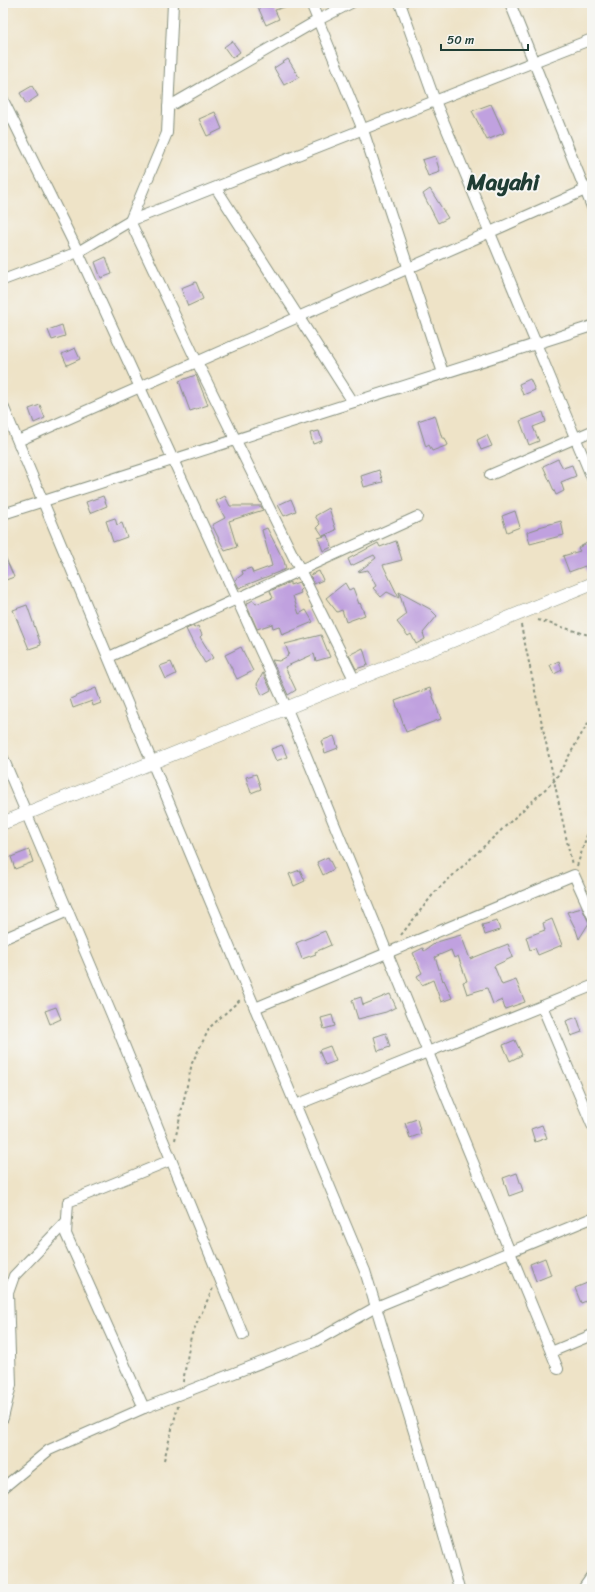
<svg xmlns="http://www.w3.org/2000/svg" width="595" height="1592" font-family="Sriracha,sans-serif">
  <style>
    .building { fill: #c0a1df }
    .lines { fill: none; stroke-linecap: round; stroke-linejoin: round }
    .minor-casing { stroke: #86907e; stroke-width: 12 }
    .tertiary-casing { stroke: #86907e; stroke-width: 14 }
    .path { stroke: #86907e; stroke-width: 2; stroke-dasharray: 3 3; stroke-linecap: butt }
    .minor { stroke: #fff; stroke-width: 10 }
    .tertiary { stroke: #fff; stroke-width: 13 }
    .labels { text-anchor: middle; stroke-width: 4; stroke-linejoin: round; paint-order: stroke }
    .town-label { font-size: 23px; font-weight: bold; fill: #1f3d34; stroke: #f6f6f2 }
  </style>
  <rect width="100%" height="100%" fill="#f6f6f2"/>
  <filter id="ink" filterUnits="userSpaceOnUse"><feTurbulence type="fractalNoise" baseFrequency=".025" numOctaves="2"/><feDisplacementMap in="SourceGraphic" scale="8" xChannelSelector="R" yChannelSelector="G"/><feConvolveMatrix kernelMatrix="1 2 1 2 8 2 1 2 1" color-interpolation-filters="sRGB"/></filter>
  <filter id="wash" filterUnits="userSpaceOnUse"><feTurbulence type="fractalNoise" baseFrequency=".012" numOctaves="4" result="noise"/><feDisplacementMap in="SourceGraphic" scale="16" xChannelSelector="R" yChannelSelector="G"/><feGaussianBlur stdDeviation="0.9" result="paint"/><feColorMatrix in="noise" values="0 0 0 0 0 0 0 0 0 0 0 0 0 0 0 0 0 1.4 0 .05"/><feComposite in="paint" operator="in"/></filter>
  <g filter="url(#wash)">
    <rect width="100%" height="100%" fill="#eee3c7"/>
    <g id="blocks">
      <g class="building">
        <path d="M262,3H290L291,5L275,10L279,19L266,25L257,5Z"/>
        <path d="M232,41L240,52L232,58L224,47Z"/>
        <path d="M288,59L299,77L284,85L274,68Z"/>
        <path d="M32,86L38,96L26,104L20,93Z"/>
        <path d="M491,104L504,133L487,140L472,111Z"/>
        <path d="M215,112L222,129L207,136L199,119Z"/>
        <path d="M435,156L440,172L428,176L422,160Z"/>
        <path d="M430,189L448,218L438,223L423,194Z"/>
        <path d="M106,257L112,274L101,278L95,262Z"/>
        <path d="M196,282L203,299L188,306L181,288Z"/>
        <path d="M62,325L65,336L52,340L48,330Z"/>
        <path d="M75,348L80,359L67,365L62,354Z"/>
        <path d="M196,375L208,405L190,411L179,381Z"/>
        <path d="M530,379L535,390L523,395L519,384Z"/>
        <path d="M40,405L45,418L34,423L29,409Z"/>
        <path d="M543,412L546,422L533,427L539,441L529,445L520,421Z"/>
        <path d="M435,415L442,438H445L448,445L432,451L429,445L426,447L418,421Z"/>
        <path d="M319,431L322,441L313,444L310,433Z"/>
        <path d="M487,435L492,446L481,450L477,440Z"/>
        <path d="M558,459L563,468L572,465L576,476L561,482L564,491L556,495L543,466Z"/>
        <path d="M379,470L383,482L364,487L361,476Z"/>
        <path d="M103,496L107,506L90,513L86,502Z"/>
        <path d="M225,496L230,506H261L263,510L229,521L237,547L225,551L212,525L225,518L216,501Z"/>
        <path d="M291,499L296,511L284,516L278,505Z"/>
        <path d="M329,508L336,530L323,536L317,527L320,524L315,516Z"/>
        <path d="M515,511L520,527L507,532L502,516Z"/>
        <path d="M115,518L117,525L122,523L127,537L113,542L106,521Z"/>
        <path d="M561,521L564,535L530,544L527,532L539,528V527Z"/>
        <path d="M267,528L284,561L286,569L239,588L235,580L243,574L242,571L251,568L253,573L272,566L262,530Z"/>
        <path d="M328,535L332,547L323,551L318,538Z"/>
        <path d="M592,540V576H590L585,566L569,572L563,556L580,551L578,548Z"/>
        <path d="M396,541L402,560L383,565L399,598L387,592L381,597L373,588L376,586L368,570L358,572L376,558L374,555L351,566L348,559L378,543L380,547Z"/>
        <path d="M3,552L14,577L3,581Z"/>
        <path d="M319,571L323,580L314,584L310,575Z"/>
        <path d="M290,582V585L299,582L302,589L300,591L301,593L293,596L299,614L306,610L313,622L282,635L279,626L273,628L272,624L257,629L246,604L253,600L256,604L273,598L270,591Z"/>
        <path d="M345,583L349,590L353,588L359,604L360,603L365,615L346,622L342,610L337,612L326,598Z"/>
        <path d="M399,592L430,609L437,616L423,633L425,639L416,644L411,634L408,636L397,622L406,615Z"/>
        <path d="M27,605L41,645L29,649L13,610Z"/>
        <path d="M193,626L194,628L198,626L202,635L200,637L213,658L205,663L195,647L186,629Z"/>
        <path d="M321,635L330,657L316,661L314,654L285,667L296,690L288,695L272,660L279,661L288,656L287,655L289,654L285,644Z"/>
        <path d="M241,647L253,671L237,679L225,655Z"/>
        <path d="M363,648L368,665L356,669L349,655Z"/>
        <path d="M559,661L562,670L554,674L550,665Z"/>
        <path d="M171,662L176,674L166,679L160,666Z"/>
        <path d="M263,673L271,690L262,695L257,684Z"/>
        <path d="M96,688L101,703L93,706L92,701L73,708L70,699Z"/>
        <path d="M430,688L441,719L406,732L395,701Z"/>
        <path d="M334,736L338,748L325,753L321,741Z"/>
        <path d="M282,745L287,757L276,761L271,749Z"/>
        <path d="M256,774L261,789L251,793L246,777Z"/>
        <path d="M29,850L33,862L15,869L11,857Z"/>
        <path d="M328,857L334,869L323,875L317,862Z"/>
        <path d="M300,870L305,881L294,886L289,874Z"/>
        <path d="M582,908L589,923L579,939L576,930L567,912Z"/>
        <path d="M552,919L562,945L538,955L535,948L530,950L526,937L545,930L543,923Z"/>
        <path d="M497,921L500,930L485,935L482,925Z"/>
        <path d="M325,931L331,945L315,952L316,954L302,959L296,943Z"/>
        <path d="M461,935L470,959L508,944L513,957L494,966L502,985L516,980L525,1002L505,1009L502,1000L493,1004L487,988L467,994L463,982L467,981L458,956L454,958L451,950L435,957L443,981L444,980L452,998L441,1002L433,980L422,985L417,976L422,973L413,953L423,948L424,951L437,942Z"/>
        <path d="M390,994L396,1007L386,1012L358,1019L352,1000L361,997L363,1005Z"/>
        <path d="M56,1007L61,1019L50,1024L45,1011Z"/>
        <path d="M332,1015L335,1026L324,1029L321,1018Z"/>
        <path d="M577,1017L582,1032L571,1036L566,1021Z"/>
        <path d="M386,1033L390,1047L378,1051L374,1037Z"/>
        <path d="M515,1040L522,1055L510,1061L503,1045Z"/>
        <path d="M330,1046L336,1061L325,1065L319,1050Z"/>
        <path d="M417,1119L421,1134L410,1138L405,1123Z"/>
        <path d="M542,1125L547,1138L535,1142L531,1129Z"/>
        <path d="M517,1173L523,1191L509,1196L503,1178Z"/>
        <path d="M545,1258L551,1275L536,1281L530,1264Z"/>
        <path d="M592,1281V1299L581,1303L575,1288Z"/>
      </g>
    </g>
  </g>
  <g filter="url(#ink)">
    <use href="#blocks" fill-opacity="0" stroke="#86907e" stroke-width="1"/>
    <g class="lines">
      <defs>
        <g id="minor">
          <path d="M173,3L167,133L130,221L197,362L355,681"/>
          <path d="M311,3L363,130L443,373"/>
          <path d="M400,3L435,101L592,478"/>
          <path d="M510,3L592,207"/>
          <path d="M3,100L78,252L287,709L558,1369"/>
          <path d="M168,107L320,19L351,3"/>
          <path d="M216,188L353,402"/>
          <path d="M3,280L78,252L130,221L592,39"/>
          <path d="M3,406L365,1271L429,1481L459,1589"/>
          <path d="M18,441L592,187"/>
          <path d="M490,475L592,431"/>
          <path d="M3,514L592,326"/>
          <path d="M109,657L417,517"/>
          <path d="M3,758L111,1013L243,1335"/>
          <path d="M3,939L68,911"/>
          <path d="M542,1006L592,1125"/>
          <path d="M255,1008L574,875L592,915"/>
          <path d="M296,1105L592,986"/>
          <path d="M551,1352L592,1335"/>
          <path d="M144,1408L66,1234L68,1202L171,1160"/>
          <path d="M3,1418L11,1385L8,1293L14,1276L66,1222"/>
          <path d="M3,1488L49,1450L144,1408L314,1342L376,1307L592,1218"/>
          <path d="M583,1589L592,1576"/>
        </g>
        <path id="tertiary" d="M3,823L592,584"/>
      </defs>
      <use href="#minor" class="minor-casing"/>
      <use href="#tertiary" class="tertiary-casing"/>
      <g class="path">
        <path d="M538,620L592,636"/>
        <path d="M521,625L572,865"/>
        <path d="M577,866L592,820"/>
        <path d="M401,935L435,892L555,780L592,716"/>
        <path d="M175,1140L192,1063L210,1027L240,1000"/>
        <path d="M183,1382L191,1336L213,1288"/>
        <path d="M164,1460L178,1406"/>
      </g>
      <use href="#minor" class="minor"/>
      <use href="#tertiary" class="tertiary"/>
    </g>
  </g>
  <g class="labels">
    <g class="town-label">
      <text x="503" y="190">Mayahi</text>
    </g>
  </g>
  <rect width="595" height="1592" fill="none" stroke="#f6f6f2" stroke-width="16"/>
  <path d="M441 44v6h87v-6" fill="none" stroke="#1f3d34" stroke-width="2"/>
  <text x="447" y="44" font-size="12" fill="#1f3d34" stroke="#f6f6f2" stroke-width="3" paint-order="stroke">50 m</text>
</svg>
